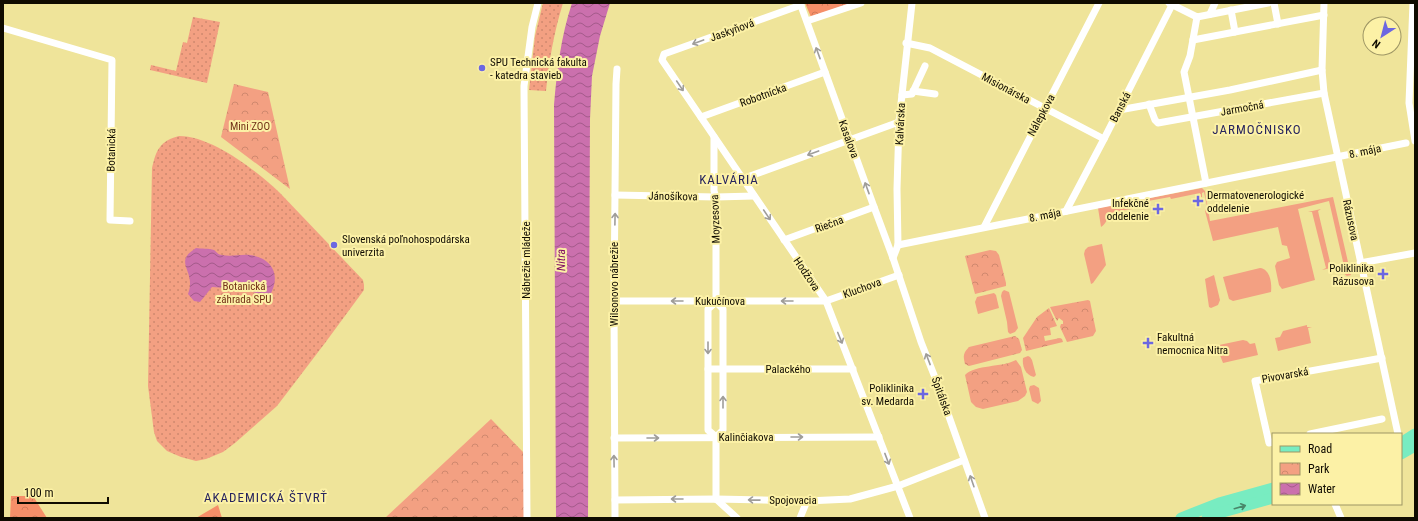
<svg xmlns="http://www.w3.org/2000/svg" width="1418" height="521" font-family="'Roboto Condensed',sans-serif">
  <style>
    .grass { fill: #f3a082 }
    .forest { fill: url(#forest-crowns) }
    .park { fill: url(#park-crowns) }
    .garden { fill: url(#garden-dots) }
    .water { fill: url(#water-waves) }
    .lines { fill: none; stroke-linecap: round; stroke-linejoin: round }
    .street { stroke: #fff; stroke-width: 7 }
    .primary { stroke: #78ecc1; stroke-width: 11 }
    .oneway { stroke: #9f9d99 }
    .oneway2 { stroke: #49876a }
    .poi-dot { fill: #6c67e1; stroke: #fcf1a6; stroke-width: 1.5 }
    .labels { text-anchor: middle; stroke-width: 4; stroke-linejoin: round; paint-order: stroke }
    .street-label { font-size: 11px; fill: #0f0b00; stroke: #fcf1a6 }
    .poi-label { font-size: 11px; fill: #0f0b00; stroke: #fcf1a6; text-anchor: start }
    .park-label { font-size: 11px; fill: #733219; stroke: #fcf1a6 }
    .water-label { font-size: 12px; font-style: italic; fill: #7c0961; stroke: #fcf1a6 }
    .quarter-label { font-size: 13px; letter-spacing: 1px; fill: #27245e; stroke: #fcf1a6 }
  </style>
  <defs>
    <pattern id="forest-crowns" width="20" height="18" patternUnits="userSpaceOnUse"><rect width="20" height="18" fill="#f68f69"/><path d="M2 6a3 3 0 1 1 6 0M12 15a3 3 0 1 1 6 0" fill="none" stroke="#d27a59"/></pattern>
    <pattern id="park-crowns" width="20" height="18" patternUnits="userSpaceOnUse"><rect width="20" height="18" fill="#f3a082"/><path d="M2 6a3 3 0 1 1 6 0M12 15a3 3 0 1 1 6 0" fill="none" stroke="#cf886e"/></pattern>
    <pattern id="garden-dots" width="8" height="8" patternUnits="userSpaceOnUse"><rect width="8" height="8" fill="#f3a082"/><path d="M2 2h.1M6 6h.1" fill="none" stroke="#cf886e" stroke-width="1.8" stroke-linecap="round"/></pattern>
    <pattern id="water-waves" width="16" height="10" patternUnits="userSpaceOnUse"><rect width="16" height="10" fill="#cb70ad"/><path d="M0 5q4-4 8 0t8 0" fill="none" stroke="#a35a8a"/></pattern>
  </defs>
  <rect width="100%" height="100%" fill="#efe49a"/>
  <g class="grass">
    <path d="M1202,188L1205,191L1210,221L1333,197L1351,275L1347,276L1341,271L1340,267L1344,266L1329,201L1298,209L1315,280L1282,289L1279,285L1275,266L1277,262L1290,258L1287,246L1282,245L1278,227L1213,241L1205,211L1207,206L1204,192L1202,193V197H1201L1200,193L1171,199L1170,197L1148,201L1149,204L1144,205V207C1136,209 1115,210 1109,216C1106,220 1106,224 1101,227L1098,208Z"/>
    <path d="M1321,209L1318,211L1331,266H1335V267L1322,270L1326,268L1312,212H1308Z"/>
    <path d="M1102,244L1106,265L1093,283L1091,284L1084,254L1085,250L1088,247Z"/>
    <path d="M1260,268C1270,269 1272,283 1271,292L1233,301L1229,299L1223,277Z"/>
    <path d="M1214,275L1220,300L1218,305L1211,308L1209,307L1205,279Z"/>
    <path d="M1004,290L1009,292L1018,328L1015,332L1010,334L1008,332L1007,322L1001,296L1002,292Z"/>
    <path d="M994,293L996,295L999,308L978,314L975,302L977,297Z"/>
    <path d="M1307,325V327H1312L1308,328L1311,343L1278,351L1275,338L1280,337L1283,331Z"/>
    <path d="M1243,340L1247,341L1250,344L1255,343L1258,355L1223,363L1218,350L1219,345Z"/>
    <path d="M1028,356L1030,357L1032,360L1036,375L1034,377C1025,375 1022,366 1023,358Z"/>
    <path d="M1034,385L1039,388L1041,401L1038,404L1032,401L1029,389L1030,386Z"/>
  </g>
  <g class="forest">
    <path d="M805,3H854L811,17Z"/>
    <path d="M11,496H33L47,518H10Z"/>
    <path d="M218,505L222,518H196Z"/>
  </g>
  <g class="park">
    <path d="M234,84L268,92L290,189L221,137Z"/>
    <path d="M990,250L996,251L999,255L1006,283V286L975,294L965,256Z"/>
    <path d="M1088,300L1090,301L1096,331L1093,336L1067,342L1060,327L1061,324H1063V321L1059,318L1057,321L1050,307Z"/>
    <path d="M1049,308L1057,326L1050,328L1051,335L1044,336L1045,341L1060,338L1062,339L1063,342L1026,351L1023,338L1037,317Z"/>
    <path d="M1015,336L1019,339L1022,350L1020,353L969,366L965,364C963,356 963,353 969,347Z"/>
    <path d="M1016,360L1021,367L1027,392L1025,396L1018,401L983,409L976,407L971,402L965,375C976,364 1001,368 1016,360Z"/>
    <path d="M491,419L524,453V518H385Z"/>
  </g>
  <g class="garden">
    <path d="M543,3H563C554,32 549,61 546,91L529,90L535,36Z"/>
    <path d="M193,17L220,22L207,83L150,70L151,65L176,71L183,42L187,43Z"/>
    <path d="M179,136C212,136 257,171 280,193L363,280L364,285V290L325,343L277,406L235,443L223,452L206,459L196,461L181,457L167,451L157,441L154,432L148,386L152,168C156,150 160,141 179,136Z"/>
  </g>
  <g class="water">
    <path d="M572,3H610L600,36L592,76L590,119L588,518H556L554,105C557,70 561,36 572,3Z"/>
    <path d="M196,248C201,249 209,248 214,250C217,252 218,255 222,255C231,257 241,254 250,255C273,258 281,276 270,295C261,296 255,292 246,290C239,287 238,289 231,284L227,288L212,287L200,302L194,301L188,294C189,291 190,288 190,285C191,268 175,261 196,248Z"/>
  </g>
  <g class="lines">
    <g class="street">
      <path d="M800,3L874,207L893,258L921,342L936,380L985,518"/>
      <path d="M1169,3L1197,17L1268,3"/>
      <path d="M1274,3L1278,24"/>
      <path d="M1324,3L1322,70L1324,93L1398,434"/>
      <path d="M1413,3L1409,103L1415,141"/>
      <path d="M801,5L664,54L662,60L826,301L910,518"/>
      <path d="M1231,10L1235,32"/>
      <path d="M1210,14L1215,3"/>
      <path d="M1197,17L1190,56L1184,72L1206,183"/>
      <path d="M807,21L861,3"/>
      <path d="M3,28L112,60L110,220L130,221"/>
      <path d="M1193,40L1324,15"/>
      <path d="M906,43L930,48L1104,139"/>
      <path d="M913,91L935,94"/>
      <path d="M902,95L912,94L925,66"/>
      <path d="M1149,104L1155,120L1158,123L1324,93"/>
      <path d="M1119,110L1230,90L1322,70"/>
      <path d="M701,117L825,72"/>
      <path d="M714,137V191L716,197V302"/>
      <path d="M742,179L899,122"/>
      <path d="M615,195L716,197L754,196"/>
      <path d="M1066,211L1104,139L1173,3"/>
      <path d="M984,227L1099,3"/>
      <path d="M784,240L874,207"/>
      <path d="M898,245L1406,143"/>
      <path d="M893,258L898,245L897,189L899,122L912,3"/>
      <path d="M1360,263L1415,253"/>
      <path d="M614,301H826L899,275"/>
      <path d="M708,369H853"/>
      <path d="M1310,434L1382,419"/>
      <path d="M716,437L723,430V309L716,302L708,309V430L716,437V499"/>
      <path d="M614,438L879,437"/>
      <path d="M1273,442L1269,443L1255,381L1382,358"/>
      <path d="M716,499L737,518"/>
      <path d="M615,500L716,499L807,501L850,499L898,486L964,460"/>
      <path d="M1335,504L1341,518"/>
      <path d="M527,518L524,86L532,27L538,3"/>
      <path d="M615,518L614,301L616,84L617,69"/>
      <path d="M800,518L807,501"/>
    </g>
    <g class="primary">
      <path d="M1401,443L1415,434"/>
      <path d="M1401,454L1415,446"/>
      <path d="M1181,518L1219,503L1273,488"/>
      <path d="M1207,518L1223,512L1273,498"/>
    </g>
  </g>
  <defs><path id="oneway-shaft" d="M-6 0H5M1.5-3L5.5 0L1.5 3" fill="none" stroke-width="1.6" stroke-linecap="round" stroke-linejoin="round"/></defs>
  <g class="oneway">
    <use href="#oneway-shaft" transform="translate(698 42) rotate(160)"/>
    <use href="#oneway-shaft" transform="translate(818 53) rotate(-110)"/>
    <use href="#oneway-shaft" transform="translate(680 86) rotate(56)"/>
    <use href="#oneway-shaft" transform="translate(813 153) rotate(160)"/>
    <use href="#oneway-shaft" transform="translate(867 188) rotate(-110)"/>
    <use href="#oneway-shaft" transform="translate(767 215) rotate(56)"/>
    <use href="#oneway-shaft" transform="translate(615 219) rotate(-89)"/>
    <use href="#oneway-shaft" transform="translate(677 301) rotate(-180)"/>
    <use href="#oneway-shaft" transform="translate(787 301) rotate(180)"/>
    <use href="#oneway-shaft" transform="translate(840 338) rotate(68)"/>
    <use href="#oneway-shaft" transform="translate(708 348) rotate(90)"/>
    <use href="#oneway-shaft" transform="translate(928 359) rotate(-111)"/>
    <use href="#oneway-shaft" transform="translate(723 402) rotate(-90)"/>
    <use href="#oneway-shaft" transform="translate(797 437)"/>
    <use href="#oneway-shaft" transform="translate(653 438)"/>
    <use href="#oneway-shaft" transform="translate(887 459) rotate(69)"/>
    <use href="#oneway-shaft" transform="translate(614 461) rotate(-91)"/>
    <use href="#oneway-shaft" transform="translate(972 481) rotate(-109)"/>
    <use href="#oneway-shaft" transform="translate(677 499) rotate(180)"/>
    <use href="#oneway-shaft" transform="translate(754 500) rotate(-179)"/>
  </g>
  <use class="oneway2" href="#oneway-shaft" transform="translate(1240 507) rotate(-16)"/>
  <g class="poi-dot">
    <circle cx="482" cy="68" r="4"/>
    <path d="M1196 195h4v4h4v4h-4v4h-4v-4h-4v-4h4z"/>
    <path d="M1156 203h4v4h4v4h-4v4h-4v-4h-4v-4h4z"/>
    <circle cx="334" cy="245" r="4"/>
    <path d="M1381 268h4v4h4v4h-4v4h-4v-4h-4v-4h4z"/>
    <path d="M1146 337h4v4h4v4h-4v4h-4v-4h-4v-4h4z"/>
    <path d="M921 388h4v4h4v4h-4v4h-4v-4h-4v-4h4z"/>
  </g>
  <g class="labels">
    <g class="street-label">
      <text transform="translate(732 30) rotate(-20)" y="4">Jaskyňová</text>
      <text transform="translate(1006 88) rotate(28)" y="4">Misionárska</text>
      <text transform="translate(763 95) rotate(-20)" y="4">Robotnícka</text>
      <text transform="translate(1120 107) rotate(-63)" y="4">Banská</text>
      <text transform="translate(1242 108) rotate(-10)" y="4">Jarmočná</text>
      <text transform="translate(1041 115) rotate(-62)" y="4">Nálepkova</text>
      <text transform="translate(900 124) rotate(-87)" y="4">Kalvárska</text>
      <text transform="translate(849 139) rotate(70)" y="4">Kasalova</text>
      <text transform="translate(111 150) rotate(-89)" y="4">Botanická</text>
      <text transform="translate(1365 151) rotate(-12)" y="4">8. mája</text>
      <text transform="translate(673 196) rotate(1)" y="4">Jánošíkova</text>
      <text transform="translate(1045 215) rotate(-11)" y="4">8. mája</text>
      <text transform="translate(715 219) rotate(-92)" y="4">Moyzesova</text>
      <text transform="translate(1351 220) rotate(78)" y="4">Rázusova</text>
      <text transform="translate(829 224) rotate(-20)" y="4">Riečna</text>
      <text transform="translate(526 260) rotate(-90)" y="4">Nábrežie mládeže</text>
      <text transform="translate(807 274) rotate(56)" y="4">Hodžova</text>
      <text transform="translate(614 284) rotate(-90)" y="4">Wilsonovo nábrežie</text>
      <text transform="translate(862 288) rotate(-20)" y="4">Kluchova</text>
      <text x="720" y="305">Kukučínova</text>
      <text x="788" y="373">Palackého</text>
      <text transform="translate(1285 375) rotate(-10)" y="4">Pivovarská</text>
      <text transform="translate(942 396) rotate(70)" y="4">Špitálska</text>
      <text x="746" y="441">Kalinčiakova</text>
      <text x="793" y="504">Spojovacia</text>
    </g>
    <g class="poi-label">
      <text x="490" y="66">SPU Technická fakulta<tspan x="490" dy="13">- katedra stavieb</tspan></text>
      <text x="1207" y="199">Dermatovenerologické<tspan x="1207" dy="13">oddelenie</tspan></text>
      <text x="1149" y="207" text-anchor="end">Infekčné<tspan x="1149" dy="13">oddelenie</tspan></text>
      <text x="342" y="243">Slovenská poľnohospodárska<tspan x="342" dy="13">univerzita</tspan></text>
      <text x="1374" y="272" text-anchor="end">Poliklinika<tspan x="1374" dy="13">Rázusova</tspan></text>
      <text x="1157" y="341">Fakultná<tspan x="1157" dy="13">nemocnica Nitra</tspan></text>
      <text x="914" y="392" text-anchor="end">Poliklinika<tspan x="914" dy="13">sv. Medarda</tspan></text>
    </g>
    <g class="park-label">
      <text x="250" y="130">Mini ZOO</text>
      <text x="244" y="290">Botanická<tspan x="244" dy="13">záhrada SPU</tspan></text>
    </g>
    <g class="water-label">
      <text transform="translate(561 260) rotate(-91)" y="4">Nitra</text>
    </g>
    <g class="quarter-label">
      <text x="1257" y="134">JARMOČNISKO</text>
      <text x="729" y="184">KALVÁRIA</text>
      <text x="266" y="502">AKADEMICKÁ ŠTVRŤ</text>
    </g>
  </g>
  <rect width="1418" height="521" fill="none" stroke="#0f0b00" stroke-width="8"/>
  <rect x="1272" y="433" width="130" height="72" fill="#fcf1a6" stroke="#9d9564"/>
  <rect x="1280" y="446" width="20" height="6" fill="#78ecc1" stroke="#9d9564"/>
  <text x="1308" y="453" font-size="12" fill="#0f0b00">Road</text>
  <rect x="1280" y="463" width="20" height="12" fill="url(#park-crowns)" stroke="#9d9564"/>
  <text x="1308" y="473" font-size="12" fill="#0f0b00">Park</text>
  <rect x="1280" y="483" width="20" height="12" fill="url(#water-waves)" stroke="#9d9564"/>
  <text x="1308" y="493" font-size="12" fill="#0f0b00">Water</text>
  <g transform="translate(1382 36) rotate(216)"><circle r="19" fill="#fcf1a6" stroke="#9d9564"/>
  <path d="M0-3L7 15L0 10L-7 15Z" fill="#6c67e1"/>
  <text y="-6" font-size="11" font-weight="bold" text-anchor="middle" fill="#0f0b00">N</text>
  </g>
  <path d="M18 497v6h90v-6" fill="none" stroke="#0f0b00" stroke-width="2"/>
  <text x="24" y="497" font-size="12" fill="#0f0b00" stroke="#fcf1a6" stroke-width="3" paint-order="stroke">100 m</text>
</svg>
